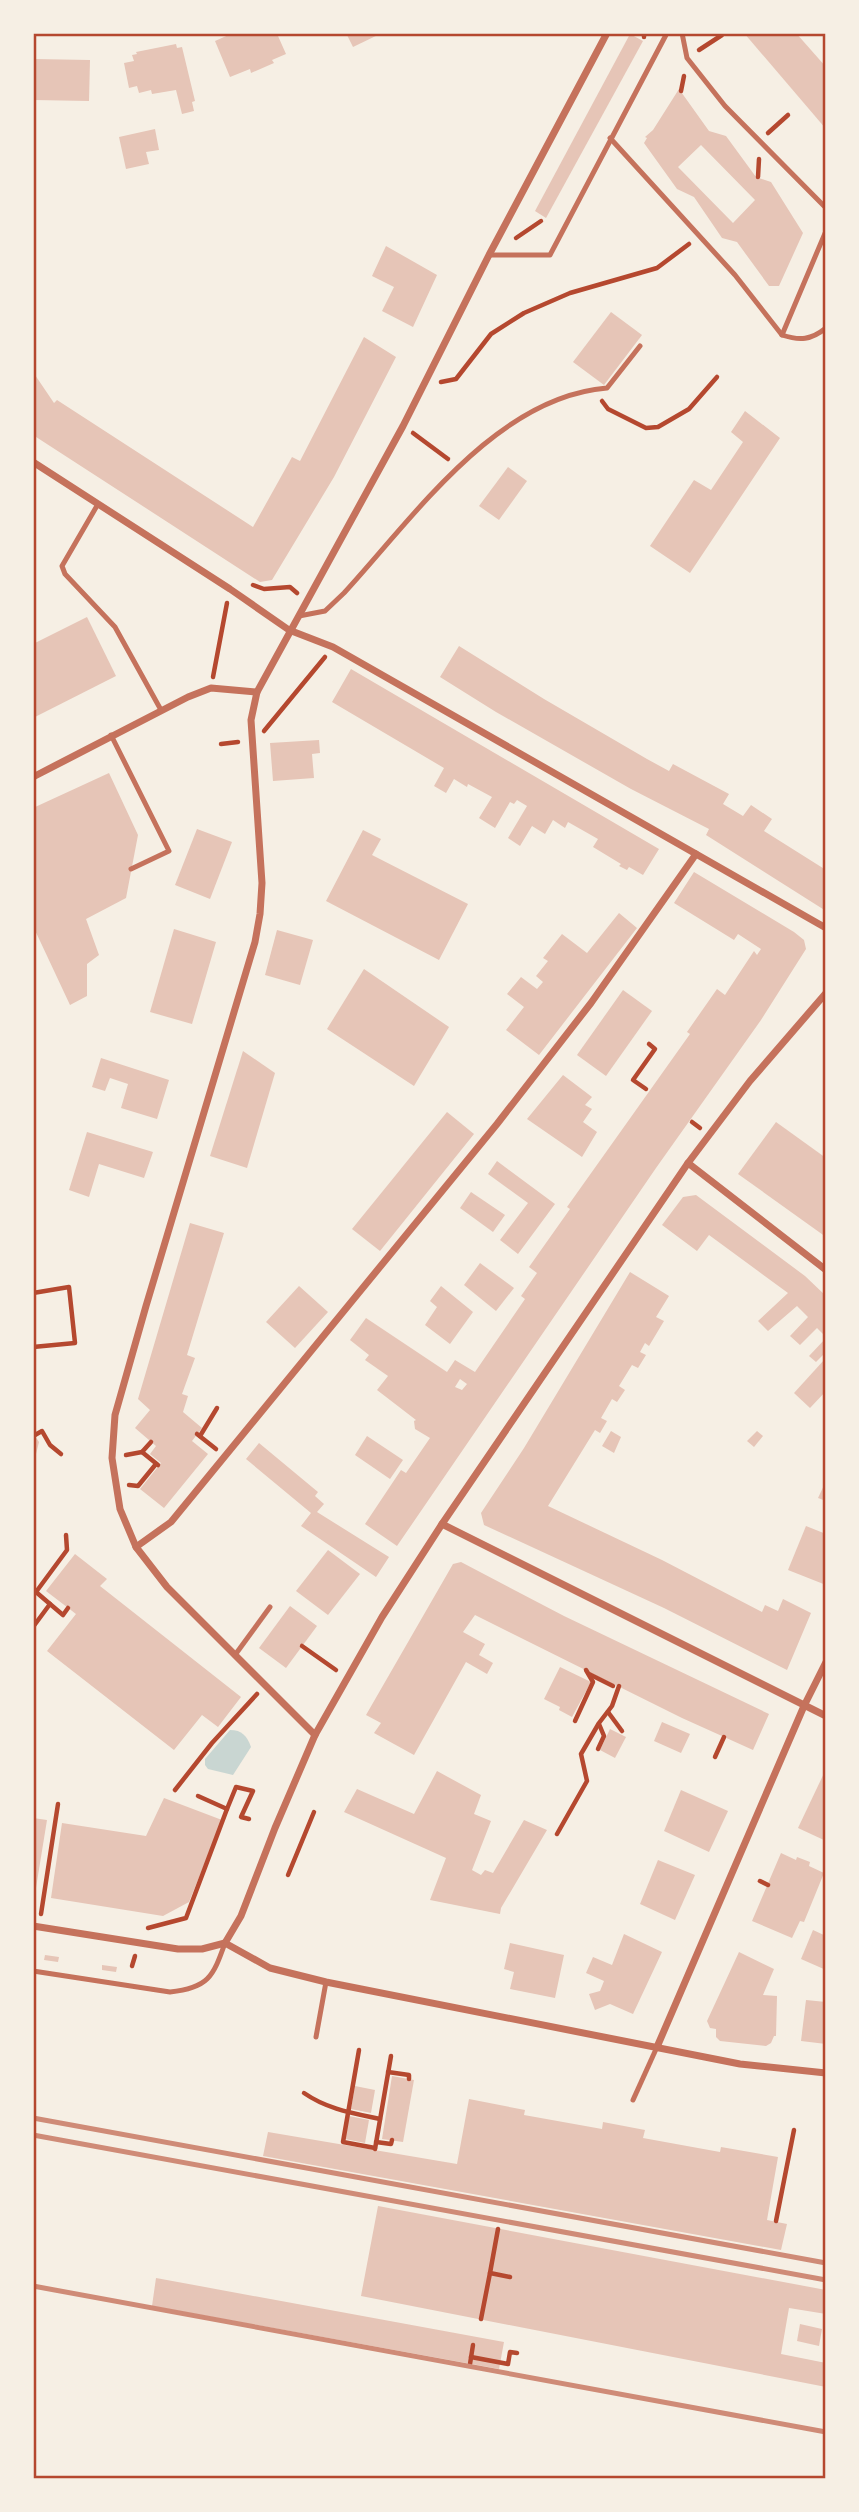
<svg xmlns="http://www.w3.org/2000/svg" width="859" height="2512" font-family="Poppins,sans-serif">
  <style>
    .water { fill: #c9d6d2 }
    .building { fill: #e6c5b7; fill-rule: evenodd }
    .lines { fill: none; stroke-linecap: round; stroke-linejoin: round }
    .path { stroke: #b5482f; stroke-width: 4.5 }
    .service { stroke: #c5725c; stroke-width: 5 }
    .minor { stroke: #c5725c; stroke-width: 7 }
    .rail { stroke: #cf8b77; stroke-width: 5 }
    .neatline { fill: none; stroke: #b5482f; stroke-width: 2.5 }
  </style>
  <rect width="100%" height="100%" fill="#f6efe4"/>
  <path class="water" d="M230,1730C242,1730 247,1736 251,1747L233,1775L208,1769L205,1765V1759Z"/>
  <g class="building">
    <path d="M233,33H285L278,36L286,54L272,60L274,63L251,73L250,69L230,77L215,41Z"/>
    <path d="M346,33H382L353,47Z"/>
    <path d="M744,33H796L826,67V129Z"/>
    <path d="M630,34L643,41L546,218L535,211Z"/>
    <path d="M176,44L177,48L182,47L195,101L192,102L194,111L182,114L176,90L152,94L151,90L139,93L137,86L129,88L124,63L134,61L132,55L137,54L136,52Z"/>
    <path d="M34,59L90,60L89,101L34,100Z"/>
    <path d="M679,89L709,131L726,136L756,177L771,182L803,233L779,286H769L737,242L722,238L694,197L677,189L644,143L647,138L645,137L653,130ZM701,145L755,200L733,223L678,167Z"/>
    <path d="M155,129L159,150L146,152L149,164L126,169L119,137Z"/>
    <path d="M386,246L437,275L413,327L382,311L394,287L372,276Z"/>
    <path d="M611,312L642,335L604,385L573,362Z"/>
    <path d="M364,337L396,357L334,477L272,580L260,582L33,435V372L54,403L57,400L253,527L292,457L300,461Z"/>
    <path d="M745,411L780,438L690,573L650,546L694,480L711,490L743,442L731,432Z"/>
    <path d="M508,467L527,481L499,520L479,506Z"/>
    <path d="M87,617L116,676L33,718V644Z"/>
    <path d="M459,646L544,699L647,759L669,771L673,764L729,794L723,804L743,816L751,805L772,819L764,831L826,870V911L706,835L709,829L631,789L496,712L440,677Z"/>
    <path d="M351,669L659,849L643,875L629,867L627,870L619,866L621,864L593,847L598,839L568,822L565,828L553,820L545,834L532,826L520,846L508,838L527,806L517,800L514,804L510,802L495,828L479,818L492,797L468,784L467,787L454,779L446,793L434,786L444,768L332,702Z"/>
    <path d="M319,740L320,753L312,754L314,778L273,781L270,743Z"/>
    <path d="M109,773L138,835L126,898L86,919L99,955L87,964V996L70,1005L33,926V808Z"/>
    <path d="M197,829L232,842L210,899L175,885Z"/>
    <path d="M363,830L381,839L372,855L468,904L439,960L326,901Z"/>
    <path d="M694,872L794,932L804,940L806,949L761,1020L656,1168L397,1546L365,1524L401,1470L406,1473L430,1438L415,1429L414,1421L416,1420L377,1390L388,1376L365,1360L369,1355L350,1340L366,1318L447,1372L455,1360L475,1372L525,1299L521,1296L537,1273L529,1267L570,1209L567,1207L690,1034L687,1032L717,989L725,995L754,951L757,955L761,949L738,934L734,940L674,903ZM460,1379L467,1384L462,1390L455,1387Z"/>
    <path d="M619,913L637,928L539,1055L506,1030L524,1007L507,994L521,977L537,989L543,982L536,976L548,961L543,958L562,934L587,953Z"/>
    <path d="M174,929L216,942L192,1024L150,1012Z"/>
    <path d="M277,930L313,940L300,985L265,975Z"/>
    <path d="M364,969L449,1027L414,1086L327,1029Z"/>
    <path d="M623,990L652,1011L606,1076L577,1055Z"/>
    <path d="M243,1051L275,1073L247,1168L210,1156Z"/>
    <path d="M101,1058L169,1080L157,1119L121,1108L128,1084L110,1078L105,1091L92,1087Z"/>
    <path d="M563,1075L592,1097L585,1105L592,1109L583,1122L597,1132L582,1157L527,1119Z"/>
    <path d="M447,1112L474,1134L380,1251L352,1229Z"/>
    <path d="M776,1122L826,1158V1237L738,1174Z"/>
    <path d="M87,1132L153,1152L144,1178L99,1164L89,1197L69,1190Z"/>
    <path d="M497,1161L555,1204L518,1254L500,1240L528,1203L488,1174Z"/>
    <path d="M471,1192L505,1215L493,1232L460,1208Z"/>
    <path d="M696,1195L805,1276L826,1296V1337L817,1328L800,1345L790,1336L808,1317L797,1306L768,1331L758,1321L788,1293L709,1235L697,1251L662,1225L683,1197Z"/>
    <path d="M190,1223L224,1233L187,1355L195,1358L182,1394L188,1396L183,1412L202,1428L192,1441L208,1454L164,1508L140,1489L161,1463L150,1454L156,1446L135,1428L150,1410L138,1399Z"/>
    <path d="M480,1263L514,1288L496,1311L464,1285Z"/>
    <path d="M630,1272L669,1296L656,1317L664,1321L649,1346L645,1343L640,1352L646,1355L638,1368L632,1365L619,1386L625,1390L617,1402L612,1399L601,1418L607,1421L600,1433L595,1430L548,1506L662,1560L762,1612L765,1605L778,1611L783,1599L811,1613L787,1670L664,1608L484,1525L481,1513L524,1448Z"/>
    <path d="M299,1286L328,1312L295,1348L266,1322Z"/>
    <path d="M441,1286L473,1312L450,1344L425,1325L437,1307L430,1301Z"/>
    <path d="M826,1338V1352L816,1362L809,1356Z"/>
    <path d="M824,1360L826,1391L810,1408L794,1393Z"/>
    <path d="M611,1431L621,1437L614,1453L602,1446Z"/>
    <path d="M757,1431L763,1436L754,1447L747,1441Z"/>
    <path d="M33,1433L39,1442L34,1462H33Z"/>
    <path d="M367,1436L403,1460L390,1479L355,1455Z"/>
    <path d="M259,1443L318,1492L315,1496L324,1504L317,1512L389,1557L376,1577L301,1526L311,1513L246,1459Z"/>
    <path d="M826,1481V1501L818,1498Z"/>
    <path d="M806,1526L826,1534V1585L788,1570Z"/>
    <path d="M328,1550L360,1574L328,1615L296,1591Z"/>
    <path d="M75,1554L107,1579L100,1586L241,1697L218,1727L202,1715L174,1750L47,1651L76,1614L46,1591Z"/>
    <path d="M461,1562L564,1616L769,1714L753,1750L682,1718L475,1615L463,1632L485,1644L479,1655L493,1663L487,1674L466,1662L414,1755L374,1733L381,1723L366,1715L453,1564Z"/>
    <path d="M290,1606L317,1626L286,1668L259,1648Z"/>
    <path d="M560,1667L591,1682L572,1717L559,1710L560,1707L544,1699Z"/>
    <path d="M662,1722L690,1734L681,1753L654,1741Z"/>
    <path d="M610,1729L626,1737L615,1758L600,1750Z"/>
    <path d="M826,1769V1841L798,1828Z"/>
    <path d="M437,1771L481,1795L474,1814L491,1821L472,1870L481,1875L485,1870L493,1873L524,1820L547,1830L501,1908L500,1914L430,1900L446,1858L344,1812L357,1789L414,1814Z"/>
    <path d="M681,1790L728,1811L709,1852L664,1831Z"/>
    <path d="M164,1798L222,1820L189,1902L163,1916L51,1898L62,1823L146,1836Z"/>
    <path d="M33,1818L47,1820L35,1894H33Z"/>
    <path d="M781,1853L796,1860L797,1857L810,1862L809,1866L824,1873L804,1922L800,1921L792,1938L752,1921Z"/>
    <path d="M658,1860L695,1875L675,1920L640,1904Z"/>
    <path d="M813,1930L826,1936V1970L801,1959Z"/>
    <path d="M624,1934L662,1952L633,2014L610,2004L595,2010L589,1994L600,1991L604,1981L586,1973L593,1957L612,1965Z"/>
    <path d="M510,1943L564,1955L555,1998L510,1989L514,1972L504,1969Z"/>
    <path d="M739,1952L774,1969L763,1995L777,1996L776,2036H774L771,2043L766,2046L720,2041L716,2037V2029L710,2028L707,2021Z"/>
    <path d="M45,1955L59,1957L58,1962L44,1960Z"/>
    <path d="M102,1965L117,1967L116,1972L102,1970Z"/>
    <path d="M806,2000L826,2002V2044L801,2041Z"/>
    <path d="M392,2076L414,2080L403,2142L382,2139Z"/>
    <path d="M355,2086L375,2090L371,2113L351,2109Z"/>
    <path d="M469,2099L525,2110L524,2115L602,2129L603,2122L645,2130L643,2138L720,2152L721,2147L778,2157L767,2220L787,2224L781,2250L263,2156L268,2132L457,2164Z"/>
    <path d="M349,2116L369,2120L365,2143L345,2139Z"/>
    <path d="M378,2206L826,2290V2314L789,2308L781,2354L826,2363V2387L361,2296Z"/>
    <path d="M156,2278L504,2342L499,2369L152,2306Z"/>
    <path d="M800,2324L822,2329L819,2346L797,2341Z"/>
  </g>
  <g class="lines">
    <g class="path">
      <path d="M644,33V37"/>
      <path d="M699,50L722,35"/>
      <path d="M681,91L684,76"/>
      <path d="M768,133L788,115"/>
      <path d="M758,177L759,159"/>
      <path d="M516,238L541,221"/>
      <path d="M441,382L456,379L491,334L524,313L570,293L657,268L689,244"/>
      <path d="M602,401L608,409L646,428L658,427L689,409L717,377"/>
      <path d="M413,433L448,459"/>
      <path d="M253,585L264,589L290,587L297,593"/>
      <path d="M213,677L227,603"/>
      <path d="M264,731L325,657"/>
      <path d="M221,744L238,742"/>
      <path d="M646,1089L633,1080L655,1049L649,1044"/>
      <path d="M692,1122L700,1128"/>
      <path d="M33,1293L69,1287L75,1343L33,1347"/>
      <path d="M197,1434L216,1449"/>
      <path d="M35,1435L42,1431L50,1445L61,1454"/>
      <path d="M200,1436L217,1408"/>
      <path d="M151,1442L142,1452L158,1465"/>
      <path d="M126,1455L142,1452"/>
      <path d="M129,1485L138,1486L156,1464"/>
      <path d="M50,1604L63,1615L68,1608"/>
      <path d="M33,1627L50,1604L36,1592L67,1550L66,1535"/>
      <path d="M302,1646L336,1670"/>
      <path d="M589,1674L613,1686"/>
      <path d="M608,1712L622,1731"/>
      <path d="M575,1721L593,1682L586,1670"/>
      <path d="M598,1749L604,1736L599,1724"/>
      <path d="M715,1757L724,1737"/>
      <path d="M175,1790L212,1743L257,1694"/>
      <path d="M198,1796L227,1809L236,1787L253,1791L241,1817L249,1819"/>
      <path d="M557,1834L587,1781L581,1754L599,1723L612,1706L619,1686"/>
      <path d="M288,1875L314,1812"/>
      <path d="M760,1881L768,1885"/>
      <path d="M41,1914L58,1804"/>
      <path d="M148,1928L186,1918L227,1809"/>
      <path d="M132,1966L135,1956"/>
      <path d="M359,2050L343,2142L375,2148"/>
      <path d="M388,2072L409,2075V2079"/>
      <path d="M304,2093C327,2109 352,2113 380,2119"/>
      <path d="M376,2142L391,2144L392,2140"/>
      <path d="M375,2149L391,2056"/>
      <path d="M776,2221L794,2130"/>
      <path d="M498,2229L490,2273L510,2277"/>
      <path d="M481,2319L490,2273"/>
      <path d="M471,2357L508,2364L510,2352L517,2353"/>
      <path d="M470,2364L473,2345"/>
    </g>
    <g class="service">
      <path d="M682,33L687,58L725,106L826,208"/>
      <path d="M610,138L735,275L782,335C800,341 811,340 826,328"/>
      <path d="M489,255H550L667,33"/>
      <path d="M782,335L826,231"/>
      <path d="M98,504L62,566L65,574L115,627L161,710"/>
      <path d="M299,616L325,611L344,593C414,517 496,397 607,388L640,346"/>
      <path d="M111,735L169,851L131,869"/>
      <path d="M235,1655L270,1607"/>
      <path d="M33,1971L170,1992C208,1988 213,1977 225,1943"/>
      <path d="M316,2037L326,1982"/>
      <path d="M633,2100L657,2047"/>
    </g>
    <g class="minor">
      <path d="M33,462L230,589L289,630L333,647L826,928"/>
      <path d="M33,777L188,697L211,688L257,692"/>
      <path d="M688,1163L826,1270"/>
      <path d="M442,1524L826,1716"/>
      <path d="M136,1547L171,1522L497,1124L591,1003L696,854"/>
      <path d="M315,1735L167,1587L136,1547L120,1509L112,1458L115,1415L146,1306L255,942L260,914L262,883L251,720L257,692L403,426L489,255L607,33"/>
      <path d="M33,1926L178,1949H202L225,1943L270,1968L326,1982L740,2064L826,2073"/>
      <path d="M225,1943L241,1916L275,1828L315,1735L382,1617L442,1524L688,1163L750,1081L826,993"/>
      <path d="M657,2047L804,1706L826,1662"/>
    </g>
    <g class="rail">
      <path d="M33,2118L826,2263"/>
      <path d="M33,2135L826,2280"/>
      <path d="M33,2286L826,2432"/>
    </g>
  </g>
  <rect width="859" height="2512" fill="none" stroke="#f6efe4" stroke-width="70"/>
  <rect x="35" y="35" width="789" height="2442" class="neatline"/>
</svg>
